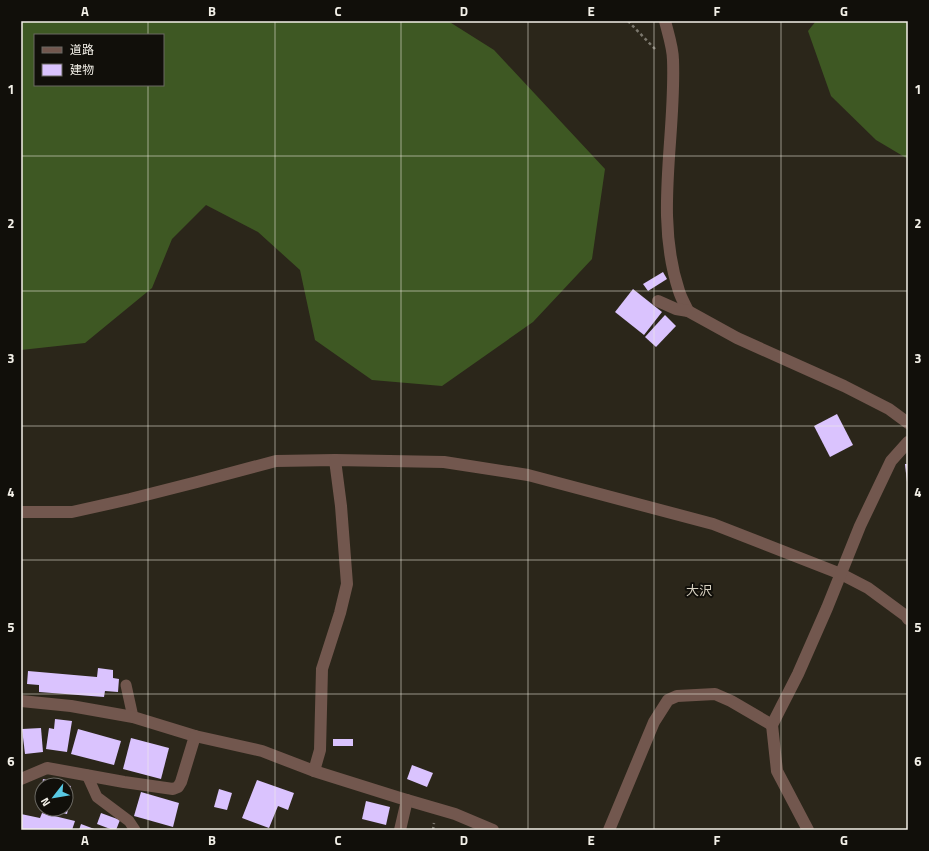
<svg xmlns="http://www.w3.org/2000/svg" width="929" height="851" font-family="'Titillium Web','Noto Sans JP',sans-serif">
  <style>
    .forest { fill: #3e5823; fill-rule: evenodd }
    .building { fill: #dac3fe }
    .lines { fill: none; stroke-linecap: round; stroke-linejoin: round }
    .path { stroke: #7c786e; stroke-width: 2.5; stroke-dasharray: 3 3; stroke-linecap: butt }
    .lane { stroke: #72574e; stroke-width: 11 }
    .street { stroke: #72574e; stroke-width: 12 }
    .grid { fill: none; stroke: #f3f0e8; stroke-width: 1; stroke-opacity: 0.55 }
    .labels { text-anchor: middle; stroke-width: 4; stroke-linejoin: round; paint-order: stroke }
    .quarter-label { font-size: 13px; fill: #d7d0c0; stroke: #110f0a }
    .neatline { fill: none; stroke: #f3f0e8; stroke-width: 1.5 }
    .grid-label { font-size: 13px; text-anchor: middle; font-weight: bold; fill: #f3f0e8 }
  </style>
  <rect width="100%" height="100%" fill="#2b261a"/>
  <g class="forest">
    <path d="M21,21H448L494,50L605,169L592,259L533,322L442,386L372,380L315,340L300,270L258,232L206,205L172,239L152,288L85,343L21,350ZM35,35H163V85H35Z"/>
    <path d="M816,21H908V159L876,140L831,96L808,31Z"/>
  </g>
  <g class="building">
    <path d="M663,272L667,279L648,291L643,284Z"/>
    <path d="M633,289L662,312L644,335L615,312Z"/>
    <path d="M665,315L676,326L656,347L645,337Z"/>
    <path d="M837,414L853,445L830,457L814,426Z"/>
    <path d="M905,464H908V482H907Z"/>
    <path d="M98,668L113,670V678L119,679L118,692L105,691L104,697L39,692V685L27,684L28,671L97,677Z"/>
    <path d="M55,719L72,721L67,752L46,749L49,728L54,729Z"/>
    <path d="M41,728L43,752L25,754L22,729Z"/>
    <path d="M78,729L121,741L114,765L71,754Z"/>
    <path d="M131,738L169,748L161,779L123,769Z"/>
    <rect x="333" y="739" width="20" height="7"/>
    <path d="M412,765L433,773L427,787L407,779Z"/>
    <path d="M43,779L65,784V785H42Z"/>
    <path d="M257,780L294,793L288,810L278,806L269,828L242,818Z"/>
    <path d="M66,785L71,786L67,803H66Z"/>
    <path d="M219,789L232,793L227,810L214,807Z"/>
    <path d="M141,792L179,803L173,827L134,816Z"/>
    <path d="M366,801L390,807L386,825L362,819Z"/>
    <path d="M66,805H69L67,814L47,810L66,809Z"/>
    <path d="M42,813L75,821L72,830H21V814L40,818Z"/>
    <path d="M101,813L120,820L116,830H113L97,824Z"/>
    <path d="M81,824L97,830H79Z"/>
  </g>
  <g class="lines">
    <g class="path">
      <path d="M628,21L655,49"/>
      <path d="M433,830L434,823"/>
    </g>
    <g class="lane">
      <path d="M126,685L133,717"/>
      <path d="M87,775L97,797L129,821L135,830"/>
    </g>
    <g class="street">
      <path d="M665,21C668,33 673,48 673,60C676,137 654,216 679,291C681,298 685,304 688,311"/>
      <path d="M658,301L676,309L688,311L737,338L844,386L889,409L908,423"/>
      <path d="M21,512H72L130,499L197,482L276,461L335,460L444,462L528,475L713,524L841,574L868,588L906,616L908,619"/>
      <path d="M21,701L71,706L133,717L195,736L262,751L314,771L400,798L455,814L493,830"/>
      <path d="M314,771L320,750L322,669L340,613L347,584L341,506L335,460"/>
      <path d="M21,779L47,768L124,782L173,789L178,787L181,782L195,736"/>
      <path d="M400,830L407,800"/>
      <path d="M609,830L654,722L668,700L677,696L715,694L731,701L772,725"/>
      <path d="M808,830L777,771L772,725L798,674L827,608L860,526L891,461L908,442"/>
    </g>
  </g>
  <path class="grid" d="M148,21V35M275,21V830M401,21V830M528,21V830M654,21V830M781,21V830M148,85V830M21,156H908M21,291H908M21,426H908M21,560H908M21,694H908"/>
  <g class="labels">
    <g class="quarter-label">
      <text x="699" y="595">大沢</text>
    </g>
  </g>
  <rect width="929" height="851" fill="none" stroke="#110f0a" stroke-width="44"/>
  <rect x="34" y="34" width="130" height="52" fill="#110f0a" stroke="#6b6963"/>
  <rect x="42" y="47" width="20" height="6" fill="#72574e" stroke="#6b6963"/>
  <text x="70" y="54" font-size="12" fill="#f3f0e8">道路</text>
  <rect x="42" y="64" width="20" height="12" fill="#dac3fe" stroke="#6b6963"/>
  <text x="70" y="74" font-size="12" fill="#f3f0e8">建物</text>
  <g transform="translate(54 797) rotate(239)"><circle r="19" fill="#110f0a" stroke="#6b6963"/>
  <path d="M0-3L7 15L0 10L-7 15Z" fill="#58c9e4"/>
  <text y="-6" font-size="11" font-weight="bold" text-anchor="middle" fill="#f3f0e8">N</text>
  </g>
  <rect x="22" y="22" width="885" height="807" class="neatline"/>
  <g class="grid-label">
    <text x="85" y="16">A</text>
    <text x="212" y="16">B</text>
    <text x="338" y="16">C</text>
    <text x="464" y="16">D</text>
    <text x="591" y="16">E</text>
    <text x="717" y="16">F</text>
    <text x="844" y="16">G</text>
    <text x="11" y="94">1</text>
    <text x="918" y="94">1</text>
    <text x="11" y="228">2</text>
    <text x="918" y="228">2</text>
    <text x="11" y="363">3</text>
    <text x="918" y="363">3</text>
    <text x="11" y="497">4</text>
    <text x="918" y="497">4</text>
    <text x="11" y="632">5</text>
    <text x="918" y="632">5</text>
    <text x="11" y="766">6</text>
    <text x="918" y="766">6</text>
    <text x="85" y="845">A</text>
    <text x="212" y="845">B</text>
    <text x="338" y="845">C</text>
    <text x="464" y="845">D</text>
    <text x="591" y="845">E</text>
    <text x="717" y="845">F</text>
    <text x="844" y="845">G</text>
  </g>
</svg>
